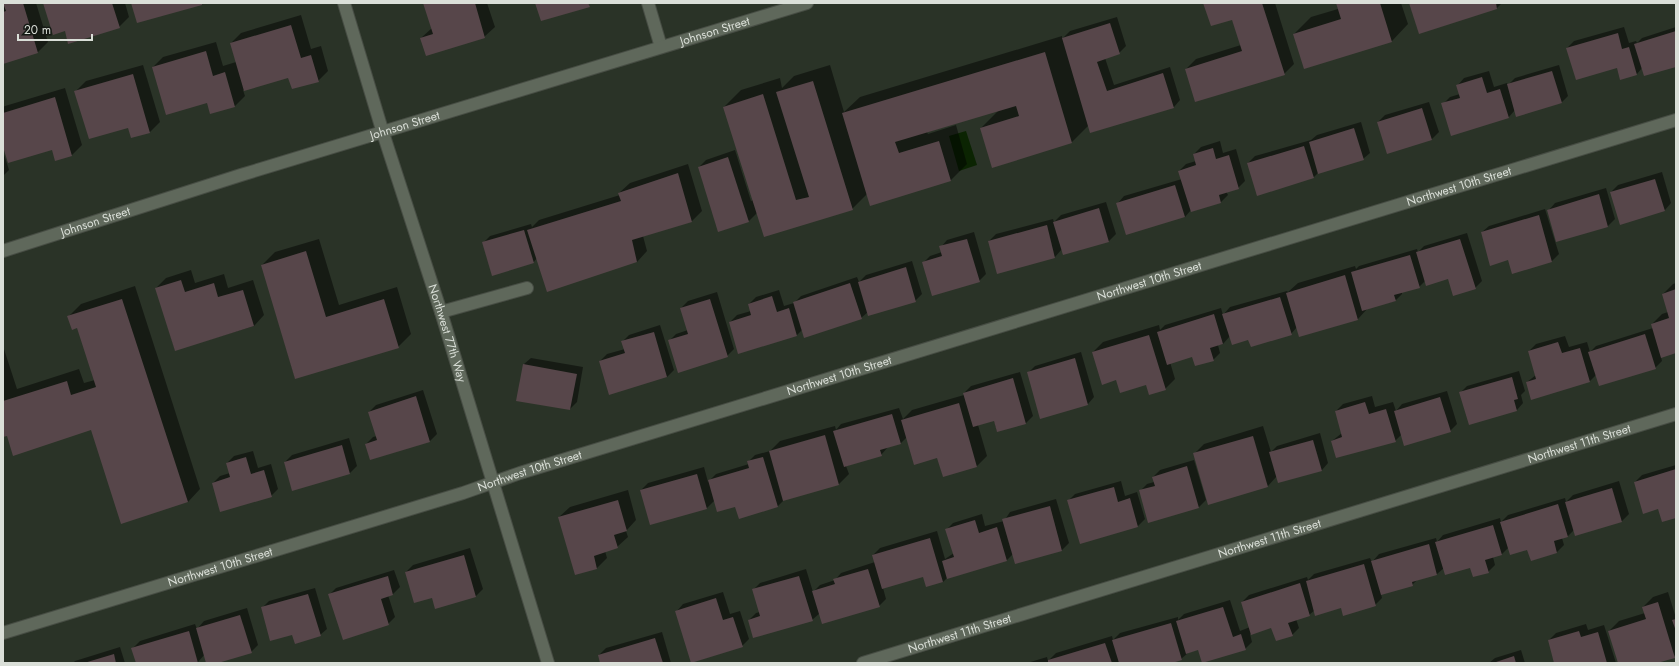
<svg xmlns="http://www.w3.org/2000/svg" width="1679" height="666" font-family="Jost,sans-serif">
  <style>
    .water { fill: #0b2402 }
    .shadow { fill: #0007 }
    .building { fill: #57464a }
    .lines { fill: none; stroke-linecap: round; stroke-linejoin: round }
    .lane-casing { stroke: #474d44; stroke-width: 14 }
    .street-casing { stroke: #474d44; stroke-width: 14 }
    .secondary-casing { stroke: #474d44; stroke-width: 14 }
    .lane { stroke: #5f685b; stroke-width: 12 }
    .street { stroke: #5f685b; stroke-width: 12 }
    .secondary { stroke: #5f685b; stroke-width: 12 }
    .labels { text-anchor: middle; stroke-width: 3; stroke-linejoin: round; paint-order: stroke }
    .street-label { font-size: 12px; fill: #dadfd8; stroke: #151914 }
  </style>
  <rect width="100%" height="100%" fill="#2a3327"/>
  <path class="water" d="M966,131L977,165L959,171L949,136Z"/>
  <g class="shadow">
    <path d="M4,3H36L48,42L38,52L3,63V5H5Z"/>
    <path d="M44,3H125L129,17L119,27L65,30Z"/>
    <path d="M424,3H487L495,27L484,37L421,38L432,28Z"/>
    <path d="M1204,3H1275L1294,64L1284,74L1186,69L1196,59L1241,45L1232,19Z"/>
    <path d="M1337,3H1401L1408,24L1392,41L1294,34L1311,17L1338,9Z"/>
    <path d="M1410,3H1502L1497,8L1420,33Z"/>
    <path d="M301,15L311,49L321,46L328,71L318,81L289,77L243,90L245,96L235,106L207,102L153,67L163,57L216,42L223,66L236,62L231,43L241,33Z"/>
    <path d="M1117,17L1126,46L1119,53L1105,58L1114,85L1170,67L1180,100L1174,107L1091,132L1089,125L1072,142L993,166L981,128L999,110L927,132L928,134L956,125L967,164L951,180L867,194L852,209L757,213L749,221L699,167L706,160L735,150L751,201L753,200L724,107L741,90L780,78L782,88L794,76L830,65L844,112L860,97L1062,36V39L1070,31Z"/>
    <path d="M1624,27L1629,43L1636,41L1637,43L1642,38L1676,27V66L1642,68L1637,74L1567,48L1574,41Z"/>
    <path d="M143,65L160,122L150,132L128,127L76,91L86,81Z"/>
    <path d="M1559,65L1568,96L1561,103L1515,110L1508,118L1443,104L1450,97L1460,94L1458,85L1464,78L1489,71L1494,87L1507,83L1508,85L1515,78Z"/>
    <path d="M65,88L82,145L72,155L53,149L3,144V107L5,106Z"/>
    <path d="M1429,102L1439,132L1432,139L1378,122L1385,115Z"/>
    <path d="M1361,122L1370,153L1363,159L1318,173L1314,177L1248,163L1255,156L1311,140L1317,135Z"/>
    <path d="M1220,141L1223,153L1236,149L1245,181L1238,188L1226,191L1228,195L1221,202L1191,210L1185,217L1118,203L1124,196L1182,179L1179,171L1186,164L1196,161L1194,154L1201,147Z"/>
    <path d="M3,151L9,170L3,176Z"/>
    <path d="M688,164L702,211L692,221L643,236L647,251L637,262L537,258L533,263L483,243L490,236L531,224L532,227L539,220L620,195L619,193L630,183Z"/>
    <path d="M1662,172L1671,203L1665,210L1611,192L1618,185Z"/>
    <path d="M1606,188L1615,219L1608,226L1557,241L1549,210L1555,203Z"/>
    <path d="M1106,202L1116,234L1109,241L1064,254L1062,249L1055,257L989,241L996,234L1053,219L1054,222L1061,215Z"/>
    <path d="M1545,209L1559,254L1552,261L1509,259L1482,232L1489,226Z"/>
    <path d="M974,232L986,274L979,281L923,263L930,256L942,252L941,247L947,240Z"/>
    <path d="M1467,233L1482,281L1475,288L1448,277L1426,280L1419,287L1402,292V294L1395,301L1368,308L1358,319L1300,336L1297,327L1291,334L1230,336L1223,344L1218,345L1220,353L1213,360L1193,356L1170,362L1175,379L1165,389L1146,384L1117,379L1093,352L1103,342L1159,325L1160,330L1165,325L1221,308L1223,315L1230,307L1287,291L1288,292L1298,283L1355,266L1356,269L1359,266L1417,249L1418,252L1424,246Z"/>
    <path d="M319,239L339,305L397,287L411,334L398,347L295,378L262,265L275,252Z"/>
    <path d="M912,261L922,294L915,301L868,312L861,318L803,329L797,335L739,352L730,322L737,315L751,311L749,304L756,297L779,290L784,306L794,303L801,296L857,277L859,282L866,275Z"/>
    <path d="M191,270L195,283L224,274L228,288L253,280L264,315L254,326L175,350L156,288L166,278Z"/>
    <path d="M1676,283V352L1661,357L1662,361L1655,368L1596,375L1590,381L1527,382L1536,375L1529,351L1536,344L1565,336L1569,347L1587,342L1590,352L1596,346L1653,328L1652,324L1662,314L1668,312L1663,294L1673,284Z"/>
    <path d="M135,286L200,489L188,502L92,429L8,434L3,436V346L17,389L79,369L84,383L95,380L78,327L68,317L81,304Z"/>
    <path d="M717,292L734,349L727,356L669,341L676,334L688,330L681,308L688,301Z"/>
    <path d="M660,325L674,370L667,377L600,361L607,354L625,349L622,342L629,335Z"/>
    <path d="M1081,352L1094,397L1088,404L1028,373L1035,366Z"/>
    <path d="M531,358L583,367L577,402L570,409L524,364Z"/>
    <path d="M1519,371L1525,391L1521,395L1523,403L1517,410L1460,393L1467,386Z"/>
    <path d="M1020,372L1033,416L1026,423L997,431L994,420L978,425L987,456L977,466L943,476L938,457L907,437L901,443L888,447L881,455L846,466L849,474L839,484L785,499L778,506H736L715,500L707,508L641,490L648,483L704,467L708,482L716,474L749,464L748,462L755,455L770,451L780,441L835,426L836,430L841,424L899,408L903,419L912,410L964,395V393L971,386Z"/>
    <path d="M423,390L437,434L430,441L371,459L366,444L373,437L377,436L369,412L376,405Z"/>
    <path d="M1447,391L1457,424L1450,431L1402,434L1395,441H1332L1342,433L1336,411L1343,404L1372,396L1375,407L1393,402L1396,411L1402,404Z"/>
    <path d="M1263,426L1271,452L1277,446L1320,433L1328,463L1322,470L1277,476L1268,486L1194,454L1204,444Z"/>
    <path d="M349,438L357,466L350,473L293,490L285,462L292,455Z"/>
    <path d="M253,451L258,468L271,464L278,489L271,496L213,483L220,476L230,473L227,463L234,456Z"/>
    <path d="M1194,460L1206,500L1199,507L1149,522L1140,491L1147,484L1154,482L1153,477L1160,470Z"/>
    <path d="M1676,465V517L1659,508L1635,482L1642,475Z"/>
    <path d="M1121,481L1125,496L1137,492L1145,519L1138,526L1068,501L1075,494Z"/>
    <path d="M1619,481L1629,514L1622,521L1576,535L1574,530L1568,536L1562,538L1564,545L1557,552L1531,560L1528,549L1509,547L1502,554L1493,557L1495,565L1488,572L1470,567L1444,568L1437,574L1417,580L1412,585L1381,594L1382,598L1375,605L1315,610L1309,615L1296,619L1299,628L1292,635L1272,627L1250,634L1252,642L1245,649H1199L1188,653L1181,659L1168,663H1027L1047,657L1048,661L1056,653L1112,636L1113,640L1120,633L1178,617V620L1184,614L1230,600L1240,631L1250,627L1242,602L1249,595L1307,577L1308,580L1314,574L1370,558L1372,562L1379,554L1436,538L1437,542L1443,535L1500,518L1501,522L1508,515L1565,498L1566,502L1573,495Z"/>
    <path d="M628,490L636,520L626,531L628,537L617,547L605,551L607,558L597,568L576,574L559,517L570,507Z"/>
    <path d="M1056,499L1069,543L1062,550L1016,563L1013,554L1007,560L948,577L943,582L924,576L883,588L886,599L879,606L820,613L812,620H749L756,613L760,612L753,590L760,583L806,569L813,592L820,585L835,580L841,573L875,562L873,555L880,548L937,531L945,559L954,553L947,529L953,523L982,514L985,526L1004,521L1010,512Z"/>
    <path d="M470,548L483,589L476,596L433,597L406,572L413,565Z"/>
    <path d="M394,570L400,587L393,594L388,595L395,617L388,624L329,595L336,588Z"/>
    <path d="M315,588L327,629L320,635L293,633L262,608L269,601Z"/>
    <path d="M723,592L730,614L740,611L749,639L742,646L677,611L683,604Z"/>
    <path d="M1668,592L1676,618V655L1654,663H1619L1609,631L1619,621L1645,613L1643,607L1653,597Z"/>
    <path d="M247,608L258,645L251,652L215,663H208L205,654L198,662L194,663H137L133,648L140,641L195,624L197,629L204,621Z"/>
    <path d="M1586,624L1588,630L1604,625L1616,663H1556L1549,640L1556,633Z"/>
    <path d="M662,632L671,663H601L599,655L606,648Z"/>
    <path d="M120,647L125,663H73L75,661Z"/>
    <path d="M1521,650L1525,663H1489L1495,658Z"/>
  </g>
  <g class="building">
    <path d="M3,3H23L38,53L3,64V12L6,11Z"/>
    <path d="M43,3H112L120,28L68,44L65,31L53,35Z"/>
    <path d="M131,3H202V5L137,23Z"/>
    <path d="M423,3H475L485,38L426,56L420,38L433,34Z"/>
    <path d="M535,3H588L590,7L541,21Z"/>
    <path d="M1203,3H1262L1285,75L1195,102L1185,69L1242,51L1232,20L1211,26Z"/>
    <path d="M1336,3H1380L1392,42L1304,69L1293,34L1341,19Z"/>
    <path d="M1409,3H1496L1497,9L1419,34Z"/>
    <path d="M1110,23L1120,54L1097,62L1107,91L1163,73L1174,108L1090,133L1062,38Z"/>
    <path d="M291,25L301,58L311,55L319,82L292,89L288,78L244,91L230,43Z"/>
    <path d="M1676,31V67L1644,76L1634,44Z"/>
    <path d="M1618,33L1622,49L1629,47L1637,75L1620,80L1617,68L1576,80L1566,48Z"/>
    <path d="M206,51L213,76L225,72L235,107L210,114L207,103L166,115L152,67Z"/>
    <path d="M1045,52L1072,143L992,168L980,128L1019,116L1016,106L895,142L899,153L939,141L951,181L870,206L842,113Z"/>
    <path d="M1552,71L1562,103L1516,117L1507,84Z"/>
    <path d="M133,74L150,133L131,138L128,128L89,139L74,91Z"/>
    <path d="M1482,77L1487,93L1500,89L1509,118L1451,136L1441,103L1460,98L1456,85Z"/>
    <path d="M813,81L853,210L764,237L723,107L763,94L796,200L809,197L776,92Z"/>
    <path d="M55,97L72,156L55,161L52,150L8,163L3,147V113Z"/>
    <path d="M1422,108L1432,140L1387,154L1377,122Z"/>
    <path d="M1354,128L1364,160L1318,174L1309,142Z"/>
    <path d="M1304,146L1314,178L1257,196L1247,163Z"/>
    <path d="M1213,148L1216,159L1229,155L1239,189L1219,195L1221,203L1191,212L1178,171L1196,165L1193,154Z"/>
    <path d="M728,157L749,222L718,232L698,167Z"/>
    <path d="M678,173L692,222L632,240L637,262L547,292L527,230L621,201L618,193Z"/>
    <path d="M1655,179L1665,211L1620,225L1610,192Z"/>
    <path d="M1175,185L1185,217L1126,235L1116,203Z"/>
    <path d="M1599,194L1608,227L1556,242L1547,210Z"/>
    <path d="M1099,208L1109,242L1063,255L1053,222Z"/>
    <path d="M1539,215L1552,262L1512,274L1508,260L1490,266L1481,232Z"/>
    <path d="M1047,225L1055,258L997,274L988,241Z"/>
    <path d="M524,230L534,263L492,276L482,242Z"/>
    <path d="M967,239L980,282L932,296L922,262L942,256L939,246Z"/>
    <path d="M1460,239L1476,289L1453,296L1448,279L1426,286L1416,252Z"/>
    <path d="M306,251L326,317L384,299L399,348L295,379L261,265Z"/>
    <path d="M1410,255L1420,288L1394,295L1396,301L1362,311L1351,272Z"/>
    <path d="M906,267L916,302L868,316L858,282Z"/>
    <path d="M1345,275L1358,320L1299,337L1286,293Z"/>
    <path d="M181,280L185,292L214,283L218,297L243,290L254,326L175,351L155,288Z"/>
    <path d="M850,283L862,319L804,338L793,302Z"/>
    <path d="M1676,289V353L1661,358L1651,324L1669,318L1662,294Z"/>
    <path d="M772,296L777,312L789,308L797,336L738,354L729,322L751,315L748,304Z"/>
    <path d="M1280,297L1292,335L1251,347L1248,340L1232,345L1222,314Z"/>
    <path d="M122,299L188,502L121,524L91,430L13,456L7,436L3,437V401L67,381L71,395L96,387L77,328L72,330L67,316Z"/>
    <path d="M710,299L728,357L678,373L668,340L688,334L680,308Z"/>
    <path d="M1214,314L1223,344L1210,348L1214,361L1195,366L1192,357L1167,365L1157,332Z"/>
    <path d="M654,332L667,377L609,395L599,361L625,353L621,341Z"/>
    <path d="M1645,334L1656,369L1599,386L1588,352Z"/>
    <path d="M1149,335L1166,390L1149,395L1146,385L1120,393L1116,380L1102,385L1092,352Z"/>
    <path d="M1558,342L1562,353L1580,348L1590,382L1531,400L1526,382L1536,379L1528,351Z"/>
    <path d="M1075,358L1088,405L1040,419L1027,372Z"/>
    <path d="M523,364L577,374L570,410L516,401Z"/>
    <path d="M1512,377L1518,399L1514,400L1517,411L1469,425L1459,392Z"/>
    <path d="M1013,378L1026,424L997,432L994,421L973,427L963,393Z"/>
    <path d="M416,396L430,442L370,460L365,444L377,440L368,412Z"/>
    <path d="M1440,397L1451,432L1404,446L1394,411Z"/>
    <path d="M1365,402L1369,414L1386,409L1396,442L1336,458L1331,441L1342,437L1335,411Z"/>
    <path d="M959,403L977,467L943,477L937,458L914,465L901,420Z"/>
    <path d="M892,414L901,444L880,450L882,456L844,467L833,431Z"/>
    <path d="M825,435L839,485L783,501L769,451Z"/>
    <path d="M1253,436L1268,487L1208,505L1193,453Z"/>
    <path d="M1313,440L1322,471L1278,483L1269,452Z"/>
    <path d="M342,445L350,474L292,491L284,462Z"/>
    <path d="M246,457L251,474L264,470L272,497L220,512L212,483L230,477L226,463Z"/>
    <path d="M763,457L778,507L739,519L735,507L717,512L708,480L749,468L747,461Z"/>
    <path d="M1187,466L1199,508L1148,523L1139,490L1155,486L1152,477Z"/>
    <path d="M1676,469V518L1662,522L1658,509L1643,514L1634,482Z"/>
    <path d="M697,474L707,509L650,525L640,490Z"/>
    <path d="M1114,487L1118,502L1130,498L1138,527L1080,544L1067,500Z"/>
    <path d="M1612,488L1622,522L1575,536L1565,502Z"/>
    <path d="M618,500L627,531L614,535L618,548L594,556L597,569L575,575L558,517Z"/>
    <path d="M1558,504L1568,537L1554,541L1557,553L1531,561L1527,550L1510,555L1500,522Z"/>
    <path d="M1050,506L1062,551L1015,564L1002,519Z"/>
    <path d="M975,520L979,533L997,527L1007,561L947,579L942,561L954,557L945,529Z"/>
    <path d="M1493,525L1502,555L1485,560L1489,573L1473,577L1470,568L1445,575L1435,542Z"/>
    <path d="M930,538L943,582L926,587L923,577L882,589L872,555Z"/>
    <path d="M1429,544L1437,575L1412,582L1413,586L1381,595L1371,561Z"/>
    <path d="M464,555L476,597L435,609L432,598L414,603L405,572Z"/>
    <path d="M1364,564L1376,606L1343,616L1341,608L1315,616L1306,581Z"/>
    <path d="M868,569L880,607L822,624L812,591L835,584L833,579Z"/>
    <path d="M388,576L393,595L381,599L389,625L343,640L328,594Z"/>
    <path d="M799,576L813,621L753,638L748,620L760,616L752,589Z"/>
    <path d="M1300,583L1310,616L1288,623L1293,636L1276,641L1271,628L1251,635L1241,602Z"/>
    <path d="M308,594L321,636L295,644L292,635L270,641L261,607Z"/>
    <path d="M716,598L723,620L733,617L743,647L691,663L675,611Z"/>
    <path d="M1658,602L1675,658L1657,663H1618L1608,631L1646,619L1642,607Z"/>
    <path d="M1223,607L1233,637L1241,634L1246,650L1202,663L1198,650L1186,654L1176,621Z"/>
    <path d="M240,615L252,653L218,663H206L196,628Z"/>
    <path d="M1676,619V631L1672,620Z"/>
    <path d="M1171,623L1182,660L1172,663H1119L1112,640Z"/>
    <path d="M189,631L198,663H136L131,648Z"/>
    <path d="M1579,631L1581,637L1598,632L1607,663H1554L1548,640Z"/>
    <path d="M655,638L663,663H600L598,655Z"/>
    <path d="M1105,643L1112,663H1048V660Z"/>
    <path d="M114,654L116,663H84Z"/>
    <path d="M1514,656L1516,663H1493Z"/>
  </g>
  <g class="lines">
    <defs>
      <path id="lane" d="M441,312L527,288"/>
      <g id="street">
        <path id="s1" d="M344,3L383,133L441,312L548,663"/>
        <path d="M648,3L661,47"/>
        <path id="s2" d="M3,633L463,493L520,473L1676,120"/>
        <path id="s3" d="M863,663L1676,414"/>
      </g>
      <g id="secondary">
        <path id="s4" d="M3,251L241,175L807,3"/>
      </g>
    </defs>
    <use href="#lane" class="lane-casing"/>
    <use href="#street" class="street-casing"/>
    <use href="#secondary" class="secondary-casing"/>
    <use href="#lane" class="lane"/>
    <use href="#street" class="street"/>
    <use href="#secondary" class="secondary"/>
  </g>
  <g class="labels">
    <g class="street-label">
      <text dy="4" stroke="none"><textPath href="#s4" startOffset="745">Johnson Street</textPath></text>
      <text dy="4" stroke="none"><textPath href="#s4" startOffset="421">Johnson Street</textPath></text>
      <text dy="4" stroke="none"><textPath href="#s2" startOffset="1523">Northwest 10th Street</textPath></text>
      <text dy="4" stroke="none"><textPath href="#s4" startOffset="97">Johnson Street</textPath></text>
      <text dy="4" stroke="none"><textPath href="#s2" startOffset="1199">Northwest 10th Street</textPath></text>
      <text dy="4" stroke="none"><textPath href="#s1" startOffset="346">Northwest 77th Way</textPath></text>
      <text dy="4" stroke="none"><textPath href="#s2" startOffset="875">Northwest 10th Street</textPath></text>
      <text dy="4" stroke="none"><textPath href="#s3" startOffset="749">Northwest 11th Street</textPath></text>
      <text dy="4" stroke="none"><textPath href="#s2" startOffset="551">Northwest 10th Street</textPath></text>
      <text dy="4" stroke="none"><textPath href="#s3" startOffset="425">Northwest 11th Street</textPath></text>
      <text dy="4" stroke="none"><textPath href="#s2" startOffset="227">Northwest 10th Street</textPath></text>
      <text dy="4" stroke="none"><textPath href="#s3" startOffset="101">Northwest 11th Street</textPath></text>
    </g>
  </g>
  <rect width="1679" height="666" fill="none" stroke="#dadfd8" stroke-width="8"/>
  <path d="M18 34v6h74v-6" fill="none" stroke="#dadfd8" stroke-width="2"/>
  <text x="24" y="34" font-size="12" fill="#dadfd8" stroke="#151914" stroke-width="3" paint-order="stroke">20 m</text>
</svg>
